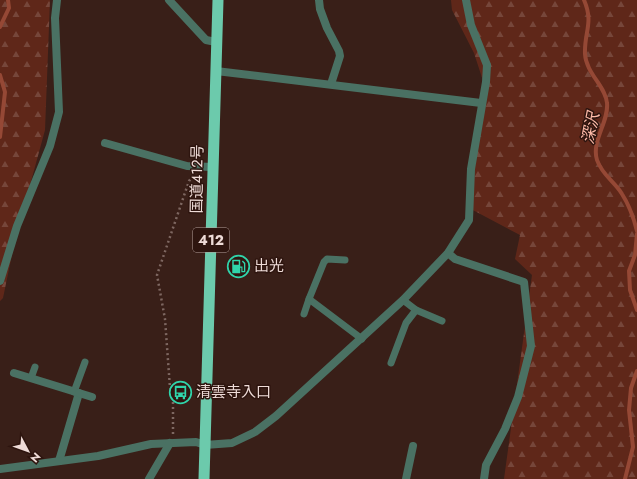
<svg xmlns="http://www.w3.org/2000/svg" width="637" height="479" font-family="Jost,'Noto Sans JP',sans-serif">
  <style>
    .forest { fill: url(#forest-firs) }
    .lines { fill: none; stroke-linecap: round; stroke-linejoin: round }
    .stream { stroke: #954835; stroke-width: 4 }
    .path { stroke: #7e6761; stroke-width: 2.5; stroke-dasharray: 2 3; stroke-linecap: butt }
    .service { stroke: #4a7163; stroke-width: 7 }
    .minor { stroke: #4a7163; stroke-width: 8 }
    .trunk { stroke: #6ccaac; stroke-width: 11 }
    .labels { text-anchor: middle; stroke-width: 3; stroke-linejoin: round; paint-order: stroke }
    .shield { fill: #2e150f; stroke: #b4a09b; stroke-width: 1 }
    .shield-label { font-size: 14px; font-weight: bold; fill: #eedbd7 }
    .street-label { font-size: 15px; fill: #eedbd7; stroke: #2e150f }
    .poi-label { font-size: 15px; fill: #eedbd7; stroke: #2e150f; text-anchor: start }
    .water-label { font-size: 16px; font-style: italic; fill: #febba9; stroke: #2e150f }
  </style>
  <defs>
    <pattern id="forest-firs" width="22" height="20" patternUnits="userSpaceOnUse"><rect width="22" height="20" fill="#5f2719"/><path d="M5 1l3.5 6h-7zM16 11l3.5 6h-7z" fill="#76463a"/></pattern>
  </defs>
  <rect width="100%" height="100%" fill="#391f18"/>
  <g class="forest">
    <path d="M0,0H50L45,130L15,240L3,298L0,301Z"/>
    <path d="M451,0H637V479H504L532,275L515,259L520,235L469,208L486,90L474,53L452,10Z"/>
  </g>
  <g class="lines">
    <g class="stream">
      <path d="M584,0C594,23 584,32 585,54C586,73 606,87 607,103C609,122 591,141 597,160C602,175 615,182 622,194C629,205 634,219 637,231"/>
      <path d="M0,27L9,8L8,0"/>
      <path d="M0,75L5,92L0,137"/>
      <path d="M637,234L635,255L629,271L630,290L637,310"/>
      <path d="M625,479L633,447L629,410L631,388L637,371"/>
    </g>
    <path class="path" d="M173,434V392L170,388L165,319L157,275L189,181L193,176"/>
    <g class="service">
      <path d="M345,260L327,259L324,262L309,299L362,339"/>
      <path d="M403,300L416,310L442,321"/>
      <path d="M304,314L309,299"/>
      <path d="M391,363L406,323L416,310"/>
      <path d="M31,378L35,367"/>
      <path d="M74,392L85,362"/>
    </g>
    <g class="minor">
      <path d="M169,0L206,40L216,42"/>
      <path d="M319,0L320,9L327,28L339,51L340,56L331,84"/>
      <path d="M216,71L481,103"/>
      <path d="M105,143L187,166L213,167"/>
      <path d="M448,253L455,259L524,282L531,346L518,397L505,429L486,465L484,479"/>
      <path d="M0,281L17,226L50,146L59,112L55,18L57,0"/>
      <path d="M14,373L79,393L59,461"/>
      <path d="M79,393L92,397"/>
      <path d="M0,469L98,456L151,444L196,442L205,445L232,443L255,432L276,416L403,300L448,253L469,220L471,169L486,82L487,65L471,25L466,0"/>
      <path d="M149,479L170,443"/>
      <path d="M406,479L413,446"/>
    </g>
    <path class="trunk" d="M204,479L218,0"/>
  </g>
  <defs>
    <symbol id="fuel-ring" viewBox="-11 -11 22 22"><circle r="9.5" fill="#2e150f" stroke="#30d4aa" stroke-width="1.5"/><path d="M-5.5-6h7V0h2V4h1.3V-2.5L3-4.5l.8-.8L6-3V5H2.5V1h-1V6h-7ZM-4.2-4.7v3.2H.2V-4.7Z" fill="#30d4aa"/></symbol>
    <symbol id="bus-ring" viewBox="-11 -11 22 22"><circle r="9.5" fill="#2e150f" stroke="#30d4aa" stroke-width="1.5"/><path d="M-5-6H5V4H4V6H2V4H-2V6H-4V4H-5ZM-3.5-4V0h7V-4ZM-3.5 1.2v1.5H-2V1.2ZM2 1.2v1.5H3.5V1.2Z" fill="#30d4aa"/></symbol>
  </defs>
  <g fill-rule="evenodd">
    <use href="#fuel-ring" x="226" y="254" width="25" height="25"/>
    <use href="#bus-ring" x="168" y="380" width="25" height="25"/>
  </g>
  <g class="labels">
    <rect class="shield" x="193" y="228" width="36" height="24" rx="3"/>
    <g class="shield-label">
      <text x="211" y="245">412</text>
    </g>
    <g class="street-label">
      <text transform="translate(197 179) rotate(-89)" y="5">国道412号</text>
    </g>
    <g class="poi-label">
      <text x="254" y="271">出光</text>
      <text x="196" y="397">清雲寺入口</text>
    </g>
    <g class="water-label">
      <text transform="translate(590 128) rotate(-79)" y="6">深沢</text>
    </g>
  </g>
  <g transform="translate(28 451) rotate(131)" stroke="#2e150f" stroke-width="3" paint-order="stroke">
  <path d="M0-3L7 15L0 10L-7 15Z" fill="#eedbd7"/>
  <text y="-6" font-size="11" font-weight="bold" text-anchor="middle" fill="#eedbd7">N</text>
  </g>
</svg>
